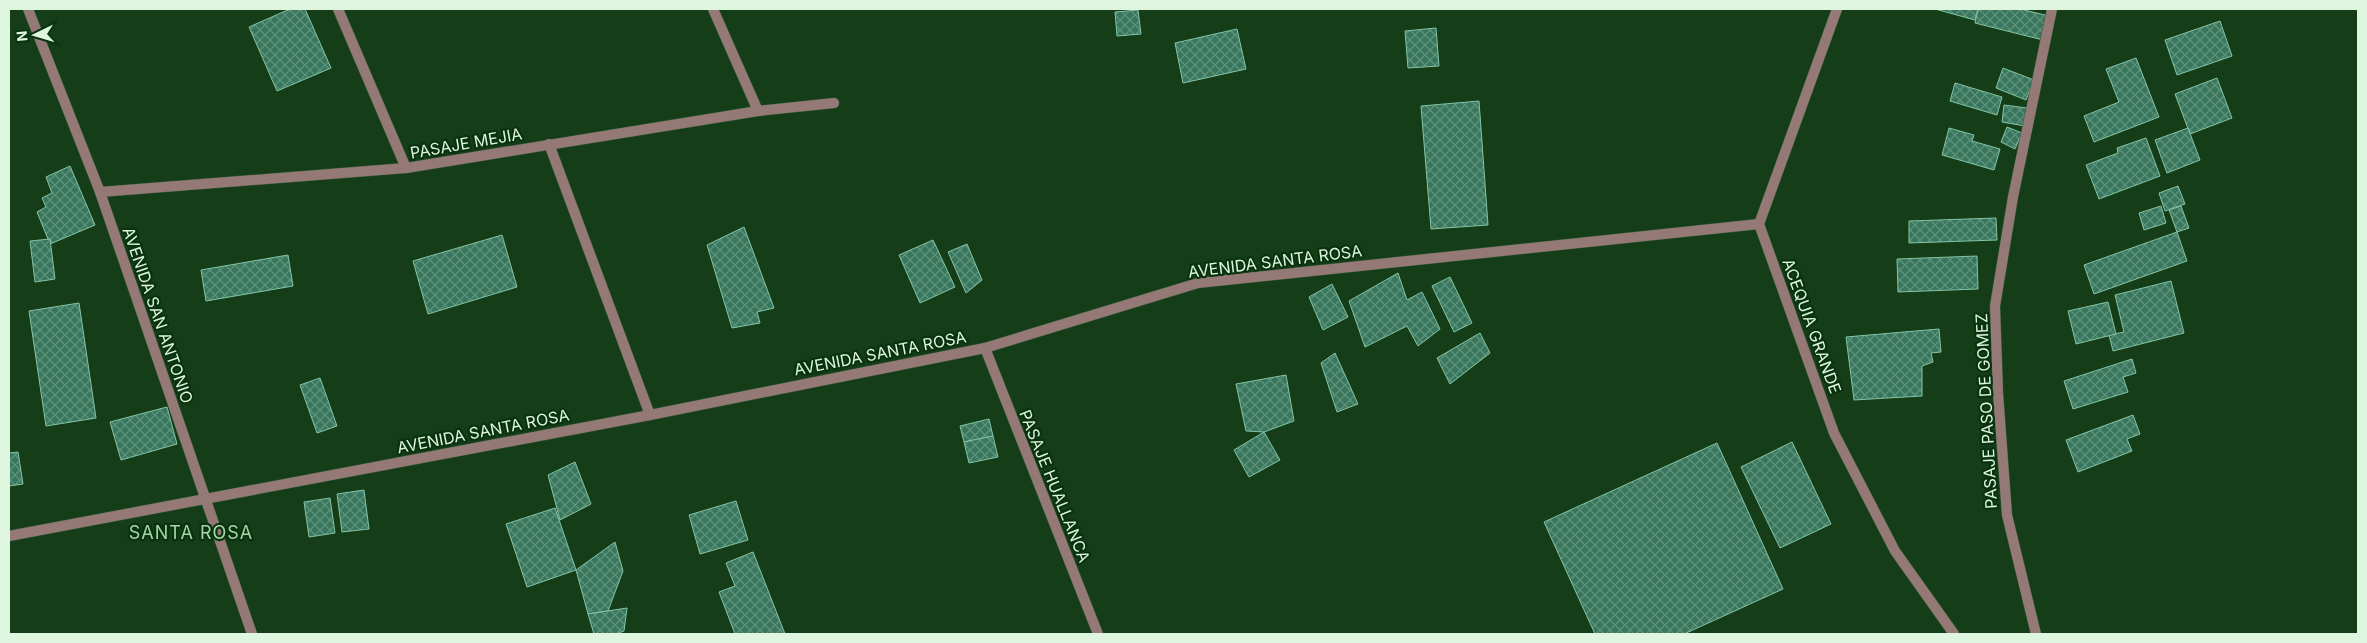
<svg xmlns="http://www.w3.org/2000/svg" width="2367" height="643" font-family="Inter,sans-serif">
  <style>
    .building { fill: url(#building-cross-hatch); stroke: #84c4a7 }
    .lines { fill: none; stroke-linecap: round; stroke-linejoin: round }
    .lane-casing { stroke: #355a38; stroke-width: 11 }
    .street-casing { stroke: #355a38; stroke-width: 11 }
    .lane { stroke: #947976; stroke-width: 10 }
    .street { stroke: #947976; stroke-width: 10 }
    .labels { text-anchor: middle; stroke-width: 4.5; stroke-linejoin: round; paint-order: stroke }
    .street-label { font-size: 16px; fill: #def5de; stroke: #09330e }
    .neighbourhood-label { font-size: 18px; letter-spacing: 1px; fill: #a8d4a8; stroke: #09330e }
  </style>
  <defs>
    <pattern id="building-cross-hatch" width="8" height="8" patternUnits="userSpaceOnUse" patternTransform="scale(1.25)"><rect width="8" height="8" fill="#38775d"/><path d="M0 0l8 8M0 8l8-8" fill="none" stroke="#5e927b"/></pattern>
  </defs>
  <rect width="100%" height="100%" fill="#153d18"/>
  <g class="building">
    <path d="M290,9H305L331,68L277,91L249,27Z"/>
    <path d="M1935,9H1978L1975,20Z"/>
    <path d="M1978,9H2020L2049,16L2043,40L1975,23Z"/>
    <path d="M1138,10L1141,34L1117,36L1115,12Z"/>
    <path d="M2220,21L2232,56L2177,75L2165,40Z"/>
    <path d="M1436,28L1439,66L1408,68L1405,31Z"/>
    <path d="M1237,29L1246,69L1183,83L1175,43Z"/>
    <path d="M2136,58L2159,117L2094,142L2084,116L2119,102L2106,69Z"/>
    <path d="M2003,68L2034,80L2026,100L1996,88Z"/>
    <path d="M2217,78L2232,118L2190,134L2175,94Z"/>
    <path d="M1955,83L2002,97L1997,115L1950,101Z"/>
    <path d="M1479,101L1488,225L1431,229L1421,106Z"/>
    <path d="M2004,105L2027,108L2025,126L2002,122Z"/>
    <path d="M2007,127L2022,133L2015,149L2001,142Z"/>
    <path d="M1949,128L1974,135L1972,141L2000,149L1994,170L1942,155Z"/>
    <path d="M2188,128L2200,160L2167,173L2155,140Z"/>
    <path d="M2146,138L2160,176L2099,199L2086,165L2118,153L2117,148Z"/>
    <path d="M70,166L95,225L50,244L37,212L46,207L42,198L52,193L46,177Z"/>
    <path d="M2178,186L2185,204L2165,211L2159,193Z"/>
    <path d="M2161,206L2166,223L2144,230L2139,213Z"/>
    <path d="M2181,206L2189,228L2177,232L2169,210Z"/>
    <path d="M1996,218L1997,240L1909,243V221Z"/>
    <path d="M744,227L774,308L757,312L760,323L732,328L707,245Z"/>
    <path d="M2177,232L2187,261L2094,294L2084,265Z"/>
    <path d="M502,235L517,287L428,314L413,261Z"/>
    <path d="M50,239L55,279L35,282L30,241Z"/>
    <path d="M933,240L955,287L920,303L899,255Z"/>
    <path d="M967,244L982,280L966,293L948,252Z"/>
    <path d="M288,255L293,286L206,301L201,270Z"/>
    <path d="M1977,256L1978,289L1898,292L1897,259Z"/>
    <path d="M1398,273L1407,300L1422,292L1440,329L1418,346L1407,326L1365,347L1349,301Z"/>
    <path d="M1450,277L1472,323L1454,332L1432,286Z"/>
    <path d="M2171,281L2184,333L2113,351L2109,335L2124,332L2115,295Z"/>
    <path d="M1332,284L1348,317L1323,330L1309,297Z"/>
    <path d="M2108,302L2116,334L2076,344L2068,311Z"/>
    <path d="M79,303L96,418L46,426L29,311Z"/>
    <path d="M1939,329L1941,352L1931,353L1933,362L1922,366V396L1854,400L1846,337Z"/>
    <path d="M1480,333L1490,353L1450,384L1437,358Z"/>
    <path d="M1335,353L1358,404L1337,412L1321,363Z"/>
    <path d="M2132,359L2136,373L2123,377L2128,392L2073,409L2064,381Z"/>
    <path d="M1286,375L1294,421L1264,432L1246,431L1236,384Z"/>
    <path d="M320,378L337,426L317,433L300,385Z"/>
    <path d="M167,407L177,444L121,460L110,422Z"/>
    <path d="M2133,415L2140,434L2127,439L2132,451L2078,472L2066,440Z"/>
    <path d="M989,419L993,436L964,442L960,426Z"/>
    <path d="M1264,432L1280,460L1249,477L1234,450Z"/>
    <path d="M993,436L998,457L969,463L964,442Z"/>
    <path d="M1792,442L1831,524L1780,548L1741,467Z"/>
    <path d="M1717,443L1783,589L1684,634H1595L1544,522Z"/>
    <path d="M18,452L23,484L9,486V453Z"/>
    <path d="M575,462L591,504L560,520L548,475Z"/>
    <path d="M364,490L369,529L342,532L337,494Z"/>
    <path d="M330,498L335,533L309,537L304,502Z"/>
    <path d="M736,501L748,540L700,554L689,515Z"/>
    <path d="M555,508L576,570L527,587L506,524Z"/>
    <path d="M615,542L623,571L608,611L588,614L576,570Z"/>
    <path d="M753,552L785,634H735L719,592L735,586L726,563Z"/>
    <path d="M627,608L624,631L616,634H594L588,614Z"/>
  </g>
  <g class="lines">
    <defs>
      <g id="lane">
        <path d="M338,9L406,168"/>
        <path d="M713,9L758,111"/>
        <path d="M549,144L650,415"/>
        <path d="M100,192L406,168L758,111L834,103"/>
        <path d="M985,348L1098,634"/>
      </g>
      <g id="street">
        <path d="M28,9L100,192L252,634"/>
        <path d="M1837,9L1759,224L1834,433L1895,551L1954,634"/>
        <path d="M9,536L650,415L985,348L1198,283L1759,224"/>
        <path d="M2036,634L2007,515L1998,393L1995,306L2013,197L2052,9"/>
      </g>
    </defs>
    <use href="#lane" class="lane-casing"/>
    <use href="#street" class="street-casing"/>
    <use href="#lane" class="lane"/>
    <use href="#street" class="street"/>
  </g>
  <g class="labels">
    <g class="street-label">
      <text transform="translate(466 143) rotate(-10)" y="6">PASAJE MEJIA</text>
      <text transform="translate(1275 261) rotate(-7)" y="6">AVENIDA SANTA ROSA</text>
      <text transform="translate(158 315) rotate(71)" y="6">AVENIDA SAN ANTONIO</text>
      <text transform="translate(1812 326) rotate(70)" y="6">ACEQUIA GRANDE</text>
      <text transform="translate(880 353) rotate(-11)" y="6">AVENIDA SANTA ROSA</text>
      <text transform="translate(1986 411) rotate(-93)" y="6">PASAJE PASO DE GOMEZ</text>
      <text transform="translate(483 431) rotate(-11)" y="6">AVENIDA SANTA ROSA</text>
      <text transform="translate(1055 486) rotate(68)" y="6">PASAJE HUALLANCA</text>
    </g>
    <g class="neighbourhood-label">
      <text x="191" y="539">SANTA ROSA</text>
    </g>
  </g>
  <rect width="2367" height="643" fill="none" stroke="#def5de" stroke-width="20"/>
  <g transform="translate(35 35) rotate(265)" stroke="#09330e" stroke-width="4" paint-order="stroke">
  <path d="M0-4L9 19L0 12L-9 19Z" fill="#def5de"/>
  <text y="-8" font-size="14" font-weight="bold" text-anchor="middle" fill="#def5de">N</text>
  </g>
</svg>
